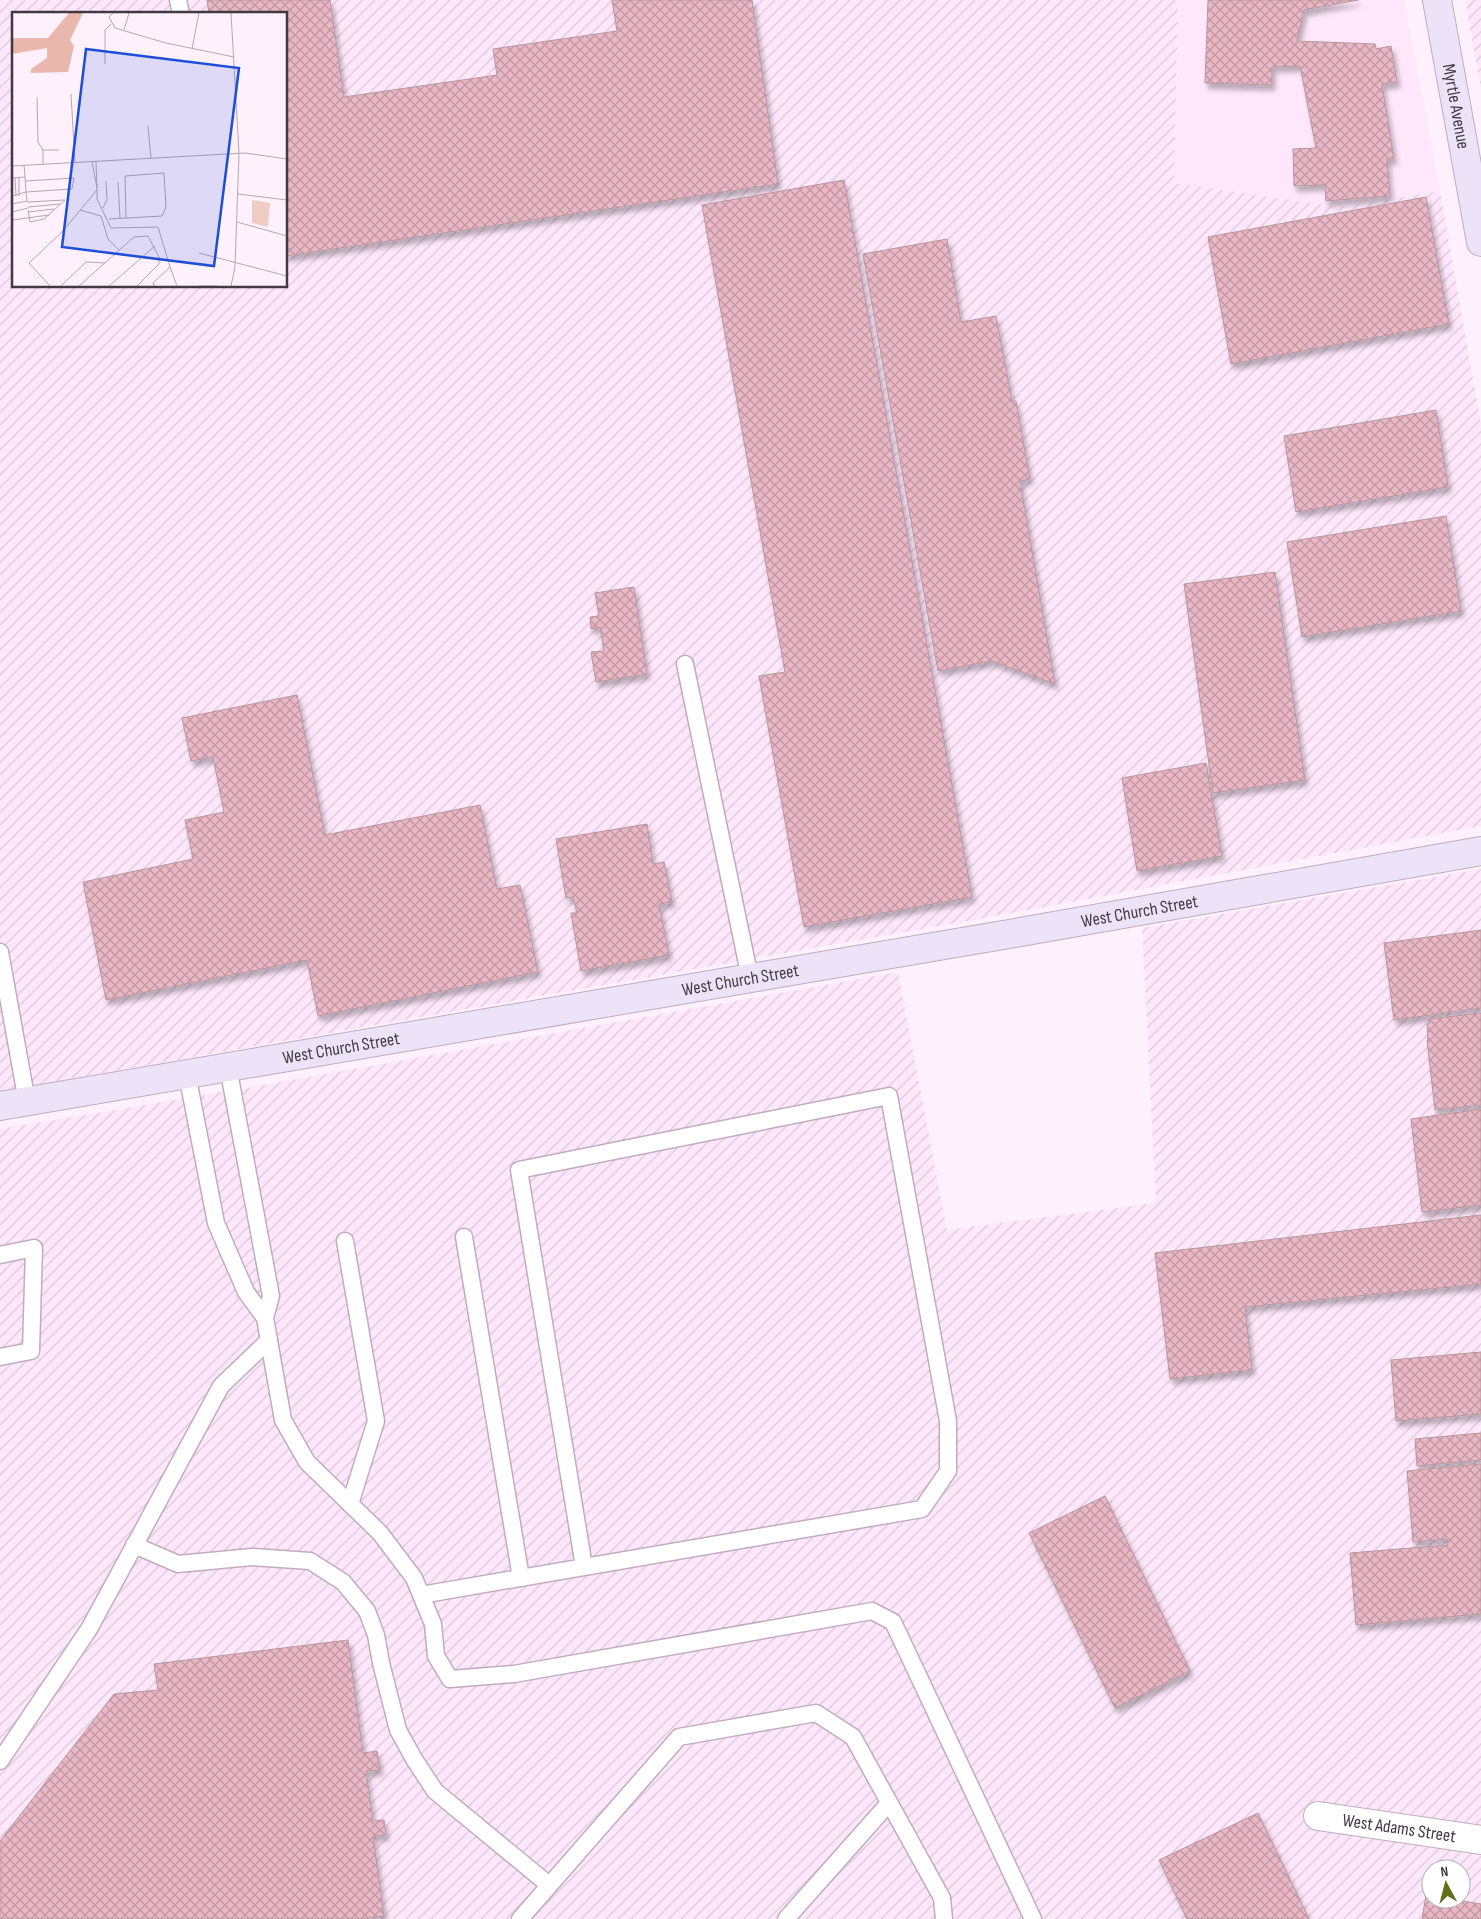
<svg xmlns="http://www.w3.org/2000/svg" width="1481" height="1919" font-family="'Sofia Sans Condensed',sans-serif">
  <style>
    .built { fill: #fee7fa }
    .industrial { fill: url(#industrial-furrows); fill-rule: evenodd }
    .building { fill: url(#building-cross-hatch); stroke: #b3989f; filter: url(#shadow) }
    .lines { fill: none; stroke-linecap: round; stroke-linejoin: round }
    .lane-casing { stroke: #c1acbd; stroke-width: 19 }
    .street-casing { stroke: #c1acbd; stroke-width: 30 }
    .secondary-casing { stroke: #c1acbd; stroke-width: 30 }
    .lane { stroke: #fff; stroke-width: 16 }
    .street { stroke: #fff; stroke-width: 28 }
    .secondary { stroke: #ece3f9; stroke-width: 28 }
    .labels { text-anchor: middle; stroke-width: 4; stroke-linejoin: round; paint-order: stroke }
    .street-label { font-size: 18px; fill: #423a41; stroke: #fff }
    .inset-road { fill: none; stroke: #b3a8b1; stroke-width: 1 }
    .view { fill: #1d4ed8; fill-opacity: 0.15; stroke: #1d4ed8; stroke-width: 2.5 }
    .inset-edge { fill: none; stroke: #423a41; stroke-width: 2.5 }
  </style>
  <defs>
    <pattern id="industrial-furrows" width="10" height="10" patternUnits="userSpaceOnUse" patternTransform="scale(1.25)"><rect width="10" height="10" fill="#fee7fa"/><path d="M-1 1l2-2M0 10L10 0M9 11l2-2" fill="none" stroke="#dbc7d8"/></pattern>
    <pattern id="building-cross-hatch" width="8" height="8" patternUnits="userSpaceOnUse" patternTransform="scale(1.25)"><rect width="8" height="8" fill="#eab7c4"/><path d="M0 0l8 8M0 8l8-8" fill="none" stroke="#bf96a1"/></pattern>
    <filter id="shadow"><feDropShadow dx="3" dy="5.5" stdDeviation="2.5" flood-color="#0004"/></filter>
  </defs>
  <rect width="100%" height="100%" fill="#fff1fc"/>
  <path class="built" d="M1178,0H1404L1440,191L1339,207L1174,183Z"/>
  <g class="industrial">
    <path d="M0,0H1178L1174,183L1339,207L1440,191L1481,424V826L979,919L0,1091ZM14,14H286V286H14Z"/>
    <path d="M1465,0H1481V90Z"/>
    <path d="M1481,869V1919H0V1129L247,1088L898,972L947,1230L1156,1203L1142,928ZM1431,1869H1461V1899H1431Z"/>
  </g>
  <g class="building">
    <path d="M207,0H330L344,97L497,75L493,49L617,31L612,0H752L778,184L286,256V14H209Z"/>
    <path d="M1208,0H1358L1304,10L1297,41L1375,44L1376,49L1391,46L1397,82L1382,84L1394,159H1387L1390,196L1326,201L1325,185L1294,186L1293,149L1316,148L1300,66L1272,67V85L1205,83Z"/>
    <path d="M844,180L972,897L804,927L759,676L785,672L702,205Z"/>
    <path d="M1426,197L1449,324L1231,364L1208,237Z"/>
    <path d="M947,239L961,322L996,316L1012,401H1016L1030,479L1020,481L1055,684L992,661L938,671L863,254Z"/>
    <path d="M1436,410L1448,487L1296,512L1284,436Z"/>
    <path d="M1446,516L1461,611L1302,637L1287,542Z"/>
    <path d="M1275,572L1305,780L1213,793L1184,584Z"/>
    <path d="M634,587L647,674L596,682L591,652L604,651L600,627L591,629L590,617L599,616L595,593Z"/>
    <path d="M297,695L325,835L480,805L497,889L520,885L538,972L318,1016L307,960L106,1000L83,882L193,859L185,820L224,812L213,757L191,761L182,718Z"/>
    <path d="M1206,763L1222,856L1137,871L1122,778Z"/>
    <path d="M647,824L653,864L664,862L672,902L659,904L669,955L581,971L571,913H577L573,897L566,898L556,839Z"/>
    <path d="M1481,930V1008L1394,1020L1384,943Z"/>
    <path d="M1481,1013V1105L1435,1110L1427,1040H1428L1427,1024H1429V1019Z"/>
    <path d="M1481,1109V1205L1422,1212L1411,1119Z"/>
    <path d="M1481,1215V1284L1245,1307L1252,1370L1170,1379L1155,1253Z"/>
    <path d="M1481,1352V1414L1396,1421L1391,1360Z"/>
    <path d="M1481,1433V1460L1417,1466L1415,1439Z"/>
    <path d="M1481,1464V1614L1356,1625L1350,1553L1448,1545L1447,1539L1413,1542L1407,1471Z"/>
    <path d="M1105,1496L1190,1671L1115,1708L1029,1533Z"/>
    <path d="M348,1640L363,1753L377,1751L380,1770L366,1771L373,1821L384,1820L386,1835L373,1836L384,1916L363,1919H0V1841L114,1694L158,1690L154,1664Z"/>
    <path d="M1258,1813L1309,1919H1187L1159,1860Z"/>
    <path d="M1426,1895L1431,1896V1899H1450L1481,1904V1919H1422Z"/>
  </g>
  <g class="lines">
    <defs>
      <g id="lane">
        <path d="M178,0L181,14"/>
        <path d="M685,664L750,978"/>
        <path d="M0,952L27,1102"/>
        <path d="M187,1074L216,1223L246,1292L265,1318L271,1296L228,1067"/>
        <path d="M464,1237L521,1578"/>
        <path d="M345,1241L376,1421L350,1504"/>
        <path d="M0,1255L34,1248L31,1351L0,1357"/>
        <path d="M265,1318L283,1420L307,1462L380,1533L414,1578L433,1624L436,1656L450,1679L514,1674L872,1611L893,1622L1033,1919"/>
        <path d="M134,1545L178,1564L252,1557L310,1561L343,1582L367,1611L376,1635L381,1663L398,1730L414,1759L435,1791L549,1885"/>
        <path d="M421,1595L922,1509L948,1471V1421L889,1096L519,1170L584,1567"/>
        <path d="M0,1761L89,1629L221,1386L269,1340"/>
        <path d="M520,1919L679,1737L816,1713L853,1737L942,1898L944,1919"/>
        <path d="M786,1919L889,1803"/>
      </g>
      <g id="street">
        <path id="s1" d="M1318,1816L1481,1840"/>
      </g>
      <g id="secondary">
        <path id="s2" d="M1437,0L1481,242"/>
        <path id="s3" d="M0,1106L1015,933L1481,851"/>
      </g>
    </defs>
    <use href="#lane" class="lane-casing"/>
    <use href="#street" class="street-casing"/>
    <use href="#secondary" class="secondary-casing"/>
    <use href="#lane" class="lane"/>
    <use href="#street" class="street"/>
    <use href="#secondary" class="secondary"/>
  </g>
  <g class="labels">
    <g class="street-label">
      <text dy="6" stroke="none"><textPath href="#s2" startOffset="108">Myrtle Avenue</textPath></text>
      <text dy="6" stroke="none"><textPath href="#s3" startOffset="1156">West Church Street</textPath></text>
      <text dy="6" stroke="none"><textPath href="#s3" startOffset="751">West Church Street</textPath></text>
      <text dy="6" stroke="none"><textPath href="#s3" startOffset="346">West Church Street</textPath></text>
      <text dy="6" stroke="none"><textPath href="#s1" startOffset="82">West Adams Street</textPath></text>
    </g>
  </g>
  <g transform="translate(12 12)">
    <rect width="275" height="275" fill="#fff1fc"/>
    <path d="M57,1H71L58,28L62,34L56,60L19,61V57L35,46V36L0,42V26H36Z" fill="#eab7ad"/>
    <path d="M240,188L258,191L256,215L240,211Z" fill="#f0ccc5"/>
    <path class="inset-road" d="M101,1L97,5L103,16L154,31L222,45M219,1L227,141L223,255L219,274M112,18L117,1M180,37L187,1M93,52V18L99,12M59,82L63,151M25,85L26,130L31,138V152M136,114L139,147M31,138H47M80,150L85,176L84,150M0,154L233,141L275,147M7,165V184M0,166L13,165L12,153M3,166L4,184M106,170L108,206M85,176V187L99,216L146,215L158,255L141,271L142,274M226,182L275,188M0,184L14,180L13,165M15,190L53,188L32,207L18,210L16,198M0,192L15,189L14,180L60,177L62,166L13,169M16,195L48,192M91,196L95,188L94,169M68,198L89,204L96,227L107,238M0,200L16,196M16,200L42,197M0,203L1,208L37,203M97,207L150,204L154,195L152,161L113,164L114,206M225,210L275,224M187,241L275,264M158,255L165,274M38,274L17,251L50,220L85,178M49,274L74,250L93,251M67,274L122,225L136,224L147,245V252L125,274M97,274L143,234M187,274H205"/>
    <path class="view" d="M74,37L227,56L202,254L50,235Z"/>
    <rect width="275" height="275" class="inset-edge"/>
  </g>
  <g transform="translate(1446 1884) rotate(353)"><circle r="24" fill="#ffffff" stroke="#b3b0b3"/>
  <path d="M0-4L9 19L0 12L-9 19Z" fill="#616f19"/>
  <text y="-8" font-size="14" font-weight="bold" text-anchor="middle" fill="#423a41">N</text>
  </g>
</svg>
